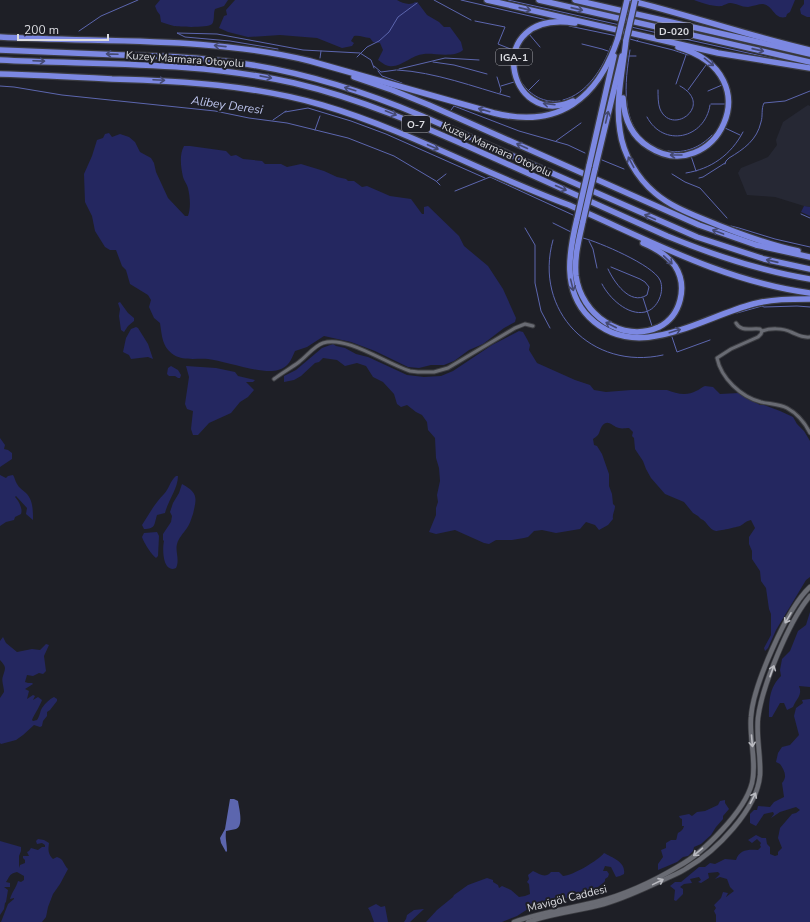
<svg xmlns="http://www.w3.org/2000/svg" width="810" height="922" font-family="'Nunito Sans',sans-serif">
  <style>
    .built { fill: #262834 }
    .green { fill: #242760 }
    .water { fill: #5c66ae }
    .lines { fill: none; stroke-linecap: round; stroke-linejoin: round }
    .stream { stroke: #5c66ae; stroke-width: 1 }
    .street-casing { stroke: #3b3c41; stroke-width: 5 }
    .secondary-casing { stroke: #3b3c41; stroke-width: 6 }
    .highway-casing { stroke: #3b3c41; stroke-width: 8 }
    .street { stroke: #696b73; stroke-width: 3 }
    .secondary { stroke: #696b73; stroke-width: 4.5 }
    .highway { stroke: #7c88e2; stroke-width: 5.5 }
    .highway-bridge-casing { stroke: #3b3c41; stroke-width: 8; stroke-linecap: butt }
    .highway-bridge { stroke: #7c88e2; stroke-width: 5.5 }
    .oneway { stroke: #444971 }
    .oneway2 { stroke: #b9bac0 }
    .labels { text-anchor: middle; stroke-width: 4; stroke-linejoin: round; paint-order: stroke }
    .shield { fill: #1e1f26; stroke: #a2a3a9; stroke-width: 1 }
    .shield-label { font-size: 10px; font-weight: bold; fill: #dbdce1 }
    .street-label { font-size: 11px; fill: #dbdce1; stroke: #1e1f26 }
    .water-label { font-size: 12px; font-style: italic; fill: #bec6ef; stroke: #1e1f26 }
  </style>
  <rect width="100%" height="100%" fill="#1e1f26"/>
  <path class="built" d="M808,105L810,106V207L804,206L775,197L747,195L738,173L741,168L768,157L777,145L776,140L783,122Z"/>
  <g class="green">
    <path d="M160,0H228L224,6L215,9C213,14 215,20 212,24C208,28 180,27 174,26C169,25 165,23 161,22L160,15L157,11L155,6Z"/>
    <path d="M235,0H397C402,3 410,6 415,2L418,3L427,15L439,22L444,27H450L461,42L463,50C455,58 434,53 424,54C411,55 401,68 389,66C386,66 381,62 378,60L383,50L380,43L373,42L370,38C364,38 360,35 354,36L351,41L354,43L352,46L342,48L317,38L280,35L248,37L228,32L219,28L224,16L227,15L226,10Z"/>
    <path d="M694,0H795L790,12L787,14L786,17C774,20 774,6 763,4C758,4 754,6 748,7C741,7 736,3 730,3C728,3 724,5 722,6C714,7 701,3 694,0Z"/>
    <path d="M804,0H810V17H807L801,14L800,9L804,4Z"/>
    <path d="M109,133L112,137L120,134L129,137L135,142L140,152L151,158L154,163L156,172L168,198L185,216H188C191,207 190,197 188,188C187,184 184,181 183,177C181,168 179,155 184,146H190L226,151L231,156L236,155L243,159L262,161L265,164H281L287,167L301,164L324,171L337,177L346,179L348,181H354L362,187L367,186L390,196L411,199L422,214H424V207L428,206L459,236L464,246L488,266L503,289L516,318L515,322L504,328L483,344L469,350L454,361L444,365H431L419,368L408,367L375,351L351,342L324,336L307,347L295,351C291,360 289,367 278,370C263,375 225,361 208,359C197,358 184,361 174,355C162,347 162,336 160,323L154,318L149,307L151,300L148,295L130,284L126,270L122,266L116,250H110L105,247L95,231L92,216L85,202L84,174L92,156L97,140L103,138L105,134Z"/>
    <path d="M804,206L810,207V216L801,212Z"/>
    <path d="M120,302L128,313L134,318V321L128,326L124,332L121,330L119,316L120,309L118,303Z"/>
    <path d="M136,327L138,328L148,344L153,359L148,357L131,359L129,355L123,352L126,338L131,329Z"/>
    <path d="M519,331L523,332L527,339L530,345L529,350L537,363L575,380L590,385L594,390L606,392L631,390H667C676,394 688,396 696,391C699,390 702,387 705,386L713,387L720,394L739,393L760,405H764L780,411L793,417L797,424L804,431L810,441V577L806,580L776,630L768,648L765,651L764,648L771,635V614L769,609L766,588L761,581L760,571L752,559V551L749,544V537L755,528L751,520C746,521 745,523 740,526C737,527 719,531 716,531C709,530 707,521 701,519L698,516L693,513L684,502L665,494L651,478L646,469L643,461L635,449L634,438L632,436L633,432L629,428C626,428 622,429 619,428C613,427 608,418 602,426C598,433 601,434 593,439L594,445L597,446L602,454L609,474V486L612,494L613,504L615,506C615,511 612,514 613,519L608,525L599,530L595,525L586,522L580,529L556,533L542,530L534,531L528,537L524,538L512,540H496L489,544L484,543L455,530L436,534L429,532L436,515V508L438,502L437,495L440,481L439,468L436,458L435,438L428,430L427,422L422,415L416,412L407,405L401,407L397,404L394,394L383,382L373,377L366,366L357,363L345,366L337,360L323,358L319,362L315,363L301,376L294,380L284,382V376L296,370L322,348L333,344L336,346L345,348L356,354L368,357L407,375L424,377L441,376L453,371L492,345Z"/>
    <path d="M171,366L178,370L181,375L180,378H178L175,376H169L167,374L168,368Z"/>
    <path d="M186,366L216,368L235,372L238,376L255,380L253,382H246L254,390L248,397L240,402L231,413L209,423L198,435H193L191,429L193,411L187,409L185,404L189,377Z"/>
    <path d="M0,438L5,445L4,449L8,450L12,453V459L0,467Z"/>
    <path d="M0,475L6,478L8,476L13,475C15,478 15,481 17,484C19,488 23,490 26,493C33,500 33,510 33,520L26,514L27,508L16,496L15,497C19,501 23,509 21,514L15,517L14,520L6,522L0,526Z"/>
    <path d="M176,476H178C178,488 168,501 165,513L157,515C154,524 156,529 144,529L142,525C149,514 155,503 164,494C169,489 170,481 176,476Z"/>
    <path d="M182,484C198,493 197,497 193,514C191,519 190,524 187,528C183,534 179,537 177,544C175,551 180,560 176,568C163,574 162,550 164,541L163,540V534L171,522L172,516L170,512L173,503L179,493Z"/>
    <path d="M157,532L159,536L158,556L156,558C151,554 144,543 142,537L144,533Z"/>
    <path d="M810,612V687L799,686C803,695 796,699 793,707L787,710L784,703H780L772,717H769C769,701 769,688 781,676L780,670L782,659L790,651L798,631L806,625Z"/>
    <path d="M3,637L6,643L17,652L32,649L40,650L46,644L49,645L44,656L46,671L43,674L39,673L33,676L27,675L25,682L28,683H32L33,684L25,689L29,691L27,699L33,695L35,696L33,700L38,697L42,700C41,704 34,715 32,720L33,721L37,720C40,716 40,711 42,708C45,703 50,699 54,697L57,699V701L50,710L47,712V716L43,721L42,726L40,727L34,725L23,735L16,740L1,744L0,743V698L4,692C4,687 1,680 3,676C6,667 6,667 0,660V641Z"/>
    <path d="M810,699V922H716V915L714,911L716,908L714,905L721,898L723,892L728,893L726,897L734,891L730,887L727,879L720,877L715,879L720,874L718,872L708,873L709,878L701,883L698,882L701,880L699,877L690,879L692,883L684,884L680,887L683,889V894L676,901L674,900L675,890L670,886L675,882H681L699,867H705L710,863L715,864L725,859L736,860C739,850 748,849 758,850L761,847L760,845L761,843L757,839L752,843L748,840L756,835L762,838H766L767,844L770,847V854L775,856L778,855V852L782,848L778,838L780,828L792,814L796,813L800,810L796,807L780,812L771,818L774,814L773,812L764,814L756,826L750,823V814L754,810H757L758,806L770,807L774,802L784,797L782,783C788,776 784,770 780,764L776,762L778,753L782,747L790,745L799,735L794,716L796,708L803,703L802,700Z"/>
    <path d="M725,800V803L729,809L723,816V819L716,827L711,835L701,844L694,847L693,851L688,856L683,857L677,862L658,870V864L663,857L661,850L666,848V843L671,840H676C677,839 677,835 678,833C681,831 683,830 684,826H682V819L680,818L679,816L689,814L692,816L697,812L705,811L718,805L720,801Z"/>
    <path d="M38,839L44,840L49,843C48,850 48,854 53,859L57,857C64,859 63,864 68,869L60,884L53,894L48,907L46,917L42,922H1L8,904L14,899V898L10,899C12,892 16,888 18,881L21,882L24,880V876L17,872C9,874 10,876 6,882L10,883V887H4L8,890L6,902L5,903L4,909L0,915V841L21,847V851L19,856V868L20,865L25,863V860L23,858V856H29L27,852L29,851L31,848L38,850L42,847H45V845L42,843L37,844L36,841Z"/>
    <path d="M604,853C613,858 626,862 624,874L620,876L616,877L611,867L605,866L603,871H607L609,874L608,877L605,879V881C601,886 596,887 593,891H587L581,894H577L567,898L550,901L541,906L531,907L517,916L502,922H426L437,910L453,897L454,895L468,885L487,878L493,880V882L498,885L499,888L502,886L511,890L519,897L525,896L530,894L529,884L527,882L529,879L528,875L533,871C540,874 545,879 551,872H559L563,876C572,876 599,860 604,853Z"/>
    <path d="M376,904L381,907L385,906L388,922H374L370,911L368,908Z"/>
    <path d="M424,909L410,922H404L406,919L407,915L414,910Z"/>
  </g>
  <path class="water" d="M230,799H234L238,801C239,808 244,826 236,829C233,830 229,830 226,831C225,839 227,843 227,851L226,852L221,843L220,838L225,829Z"/>
  <g class="lines">
    <g class="stream">
      <path d="M434,0L471,20"/>
      <path d="M461,0L547,20"/>
      <path d="M508,0L620,25"/>
      <path d="M475,21L505,27L498,44L513,50"/>
      <path d="M569,26L617,36"/>
      <path d="M631,27L784,61"/>
      <path d="M79,31L101,16L138,0"/>
      <path d="M524,32L537,23L546,21"/>
      <path d="M529,34L540,47"/>
      <path d="M630,39L637,41L638,40"/>
      <path d="M637,41L673,50L688,55"/>
      <path d="M582,44L602,49L608,51"/>
      <path d="M278,49L230,41L185,37L177,33L217,34L303,50L360,53L371,60L374,68"/>
      <path d="M630,50C625,82 619,127 652,145"/>
      <path d="M629,56H636"/>
      <path d="M357,57L367,47L379,41L389,32L398,17L417,3"/>
      <path d="M320,58L321,51"/>
      <path d="M433,62L454,65L487,74"/>
      <path d="M374,66L381,72L396,70"/>
      <path d="M399,69L445,58L479,60"/>
      <path d="M397,70C435,72 474,87 510,97"/>
      <path d="M378,71L382,76L402,83"/>
      <path d="M497,77L501,90L500,93"/>
      <path d="M522,83C531,96 544,103 560,101"/>
      <path d="M676,84L686,55"/>
      <path d="M0,86L14,87L62,95L215,111L249,118L287,123L348,138L394,156L436,181L440,185"/>
      <path d="M501,86L514,82"/>
      <path d="M658,90C658,96 658,104 660,109C672,137 715,105 680,86"/>
      <path d="M688,90L706,65"/>
      <path d="M528,91L539,80"/>
      <path d="M708,91L722,85"/>
      <path d="M563,100C587,94 603,68 611,46"/>
      <path d="M711,104H725"/>
      <path d="M451,110L454,106L519,131L568,145L585,153"/>
      <path d="M285,112L308,108L351,121L386,134L485,178"/>
      <path d="M647,117C663,148 705,139 710,105"/>
      <path d="M273,120L286,111"/>
      <path d="M725,128L740,135"/>
      <path d="M315,130L320,116"/>
      <path d="M556,141L581,123"/>
      <path d="M668,151C685,154 701,147 712,135"/>
      <path d="M691,156L696,171"/>
      <path d="M602,160L624,169"/>
      <path d="M725,164L726,161L729,158C744,149 757,140 761,122C763,116 761,109 764,103L785,101L810,91"/>
      <path d="M686,173C711,169 731,155 743,132"/>
      <path d="M672,174L685,182L700,188L727,218"/>
      <path d="M699,178L703,177L725,163"/>
      <path d="M437,181L446,174"/>
      <path d="M455,191L490,177L573,215"/>
      <path d="M801,214L810,218"/>
      <path d="M553,223L571,232"/>
      <path d="M731,226L739,228L775,239L810,247"/>
      <path d="M525,228L535,245V283L541,311L550,328"/>
      <path d="M583,238C599,242 653,265 660,280C665,291 658,309 645,312C628,316 609,298 602,284"/>
      <path d="M553,240C533,311 592,371 663,355"/>
      <path d="M589,241L593,249L597,268"/>
      <path d="M608,269C614,282 630,306 647,295L649,287L645,282L640,279L611,267"/>
      <path d="M643,298L652,326"/>
      <path d="M737,313L762,306L764,307L797,306L810,307"/>
      <path d="M672,337L677,352L710,340"/>
    </g>
    <defs>
      <g id="street">
        <path d="M736,323C741,332 750,328 760,329L762,331L761,334L758,337L731,349L717,358C721,378 741,397 761,402C770,404 779,404 787,408C798,414 805,423 810,433"/>
        <path d="M762,331C770,328 783,328 791,332C798,335 802,338 810,337"/>
        <path d="M274,379C282,373 291,368 299,362C307,356 314,346 323,343C346,335 387,364 410,371L418,372H434L448,368L515,328L525,324L533,326"/>
      </g>
      <g id="secondary">
        <path d="M514,922C541,912 568,909 596,902C624,895 654,881 679,866C703,853 745,811 752,783C757,762 749,739 751,717C753,686 787,608 810,587"/>
        <path d="M528,922C553,913 579,911 604,904C625,898 644,889 663,880C671,876 680,873 687,868C716,851 757,810 760,775C761,756 756,737 758,718C762,686 789,621 810,596"/>
      </g>
      <g id="highway">
        <path d="M487,0L718,53L810,68"/>
        <path d="M539,0L810,62"/>
        <path d="M575,0L810,54"/>
        <path d="M628,0C689,15 749,36 810,50"/>
        <path d="M0,37C103,43 208,36 310,61L494,113C558,129 598,99 618,38"/>
        <path d="M626,40C623,69 615,101 620,131C623,154 637,178 655,193C669,205 686,212 703,219C734,232 765,244 798,251"/>
        <path d="M0,50C40,52 81,53 121,55C161,56 200,57 239,63C303,72 363,91 422,116L697,237L764,259L810,269"/>
        <path d="M0,60C98,65 197,61 294,83C363,99 429,129 494,158C551,184 609,210 667,236C713,255 760,271 810,279"/>
        <path d="M0,74C37,75 75,77 112,79C183,81 253,85 322,105C407,130 485,174 569,205C649,240 722,281 810,293"/>
        <path d="M354,77L392,90L429,105L699,225L756,245L810,257"/>
        <path d="M623,98C624,118 631,136 649,147C713,188 775,76 678,47"/>
        <path d="M573,101C507,131 481,9 575,23"/>
        <path d="M589,166L614,56"/>
        <path d="M595,169L622,56"/>
        <path d="M577,219C569,252 562,290 589,317C636,364 700,318 753,304C772,299 791,299 810,299"/>
        <path d="M583,221C579,239 574,257 576,276C581,314 622,344 659,327C681,316 688,286 675,266C667,255 655,248 643,243"/>
      </g>
    </defs>
    <use href="#street" class="street-casing"/>
    <use href="#secondary" class="secondary-casing"/>
    <use href="#highway" class="highway-casing"/>
    <use href="#street" class="street"/>
    <use href="#secondary" class="secondary"/>
    <use href="#highway" class="highway"/>
    <defs>
      <g id="highway-bridge">
        <path d="M618,38L627,0"/>
        <path d="M626,40L635,0"/>
        <path d="M577,219L589,166"/>
        <path d="M583,221L595,169"/>
      </g>
    </defs>
    <use href="#highway-bridge" class="highway-bridge-casing"/>
    <use href="#highway-bridge" class="highway-bridge"/>
  </g>
  <defs><path id="oneway-shaft" d="M-6 0H5M1.5-3L5.5 0L1.5 3" fill="none" stroke-width="1.6" stroke-linecap="round" stroke-linejoin="round"/></defs>
  <g class="oneway">
    <use href="#oneway-shaft" transform="translate(525 9) rotate(13)"/>
    <use href="#oneway-shaft" transform="translate(577 9) rotate(13)"/>
    <use href="#oneway-shaft" transform="translate(220 46) rotate(-174)"/>
    <use href="#oneway-shaft" transform="translate(758 50) rotate(13)"/>
    <use href="#oneway-shaft" transform="translate(112 54) rotate(-178)"/>
    <use href="#oneway-shaft" transform="translate(39 61) rotate(2)"/>
    <use href="#oneway-shaft" transform="translate(709 62) rotate(39)"/>
    <use href="#oneway-shaft" transform="translate(266 77) rotate(11)"/>
    <use href="#oneway-shaft" transform="translate(159 80) rotate(3)"/>
    <use href="#oneway-shaft" transform="translate(350 89) rotate(-163)"/>
    <use href="#oneway-shaft" transform="translate(549 104) rotate(-173)"/>
    <use href="#oneway-shaft" transform="translate(484 110) rotate(-164)"/>
    <use href="#oneway-shaft" transform="translate(391 113) rotate(22)"/>
    <use href="#oneway-shaft" transform="translate(607 117) rotate(-77)"/>
    <use href="#oneway-shaft" transform="translate(522 146) rotate(-156)"/>
    <use href="#oneway-shaft" transform="translate(433 147) rotate(23)"/>
    <use href="#oneway-shaft" transform="translate(676 155) rotate(-180)"/>
    <use href="#oneway-shaft" transform="translate(631 162) rotate(-118)"/>
    <use href="#oneway-shaft" transform="translate(561 188) rotate(24)"/>
    <use href="#oneway-shaft" transform="translate(650 217) rotate(-156)"/>
    <use href="#oneway-shaft" transform="translate(718 232) rotate(-160)"/>
    <use href="#oneway-shaft" transform="translate(668 260) rotate(44)"/>
    <use href="#oneway-shaft" transform="translate(772 261) rotate(-167)"/>
    <use href="#oneway-shaft" transform="translate(572 285) rotate(76)"/>
    <use href="#oneway-shaft" transform="translate(611 325) rotate(-153)"/>
    <use href="#oneway-shaft" transform="translate(675 331) rotate(-17)"/>
  </g>
  <g class="oneway2">
    <use href="#oneway-shaft" transform="translate(788 618) rotate(120)"/>
    <use href="#oneway-shaft" transform="translate(772 671) rotate(-70)"/>
    <use href="#oneway-shaft" transform="translate(752 741) rotate(85)"/>
    <use href="#oneway-shaft" transform="translate(753 798) rotate(-63)"/>
    <use href="#oneway-shaft" transform="translate(698 852) rotate(140)"/>
    <use href="#oneway-shaft" transform="translate(658 882) rotate(-26)"/>
  </g>
  <g class="labels">
    <g class="shield">
      <rect x="655" y="23" width="38" height="16" rx="3"/>
      <rect x="496" y="49" width="36" height="16" rx="3"/>
      <rect x="402" y="116" width="28" height="16" rx="3"/>
    </g>
    <g class="shield-label">
      <text x="674" y="35">D-020</text>
      <text x="514" y="61">IGA-1</text>
      <text x="416" y="128">O-7</text>
    </g>
    <g class="street-label">
      <text transform="translate(185 59) rotate(4)" y="4">Kuzey Marmara Otoyolu</text>
      <text transform="translate(497 149) rotate(24)" y="4">Kuzey Marmara Otoyolu</text>
      <text transform="translate(567 898) rotate(-14)" y="4">Mavigöl Caddesi</text>
    </g>
    <g class="water-label">
      <text transform="translate(227 105) rotate(8)" y="4">Alibey Deresi</text>
    </g>
  </g>
  <path d="M18 34v6h90v-6" fill="none" stroke="#dbdce1" stroke-width="2"/>
  <text x="24" y="34" font-size="12" fill="#dbdce1" stroke="#1e1f26" stroke-width="3" paint-order="stroke">200 m</text>
</svg>
